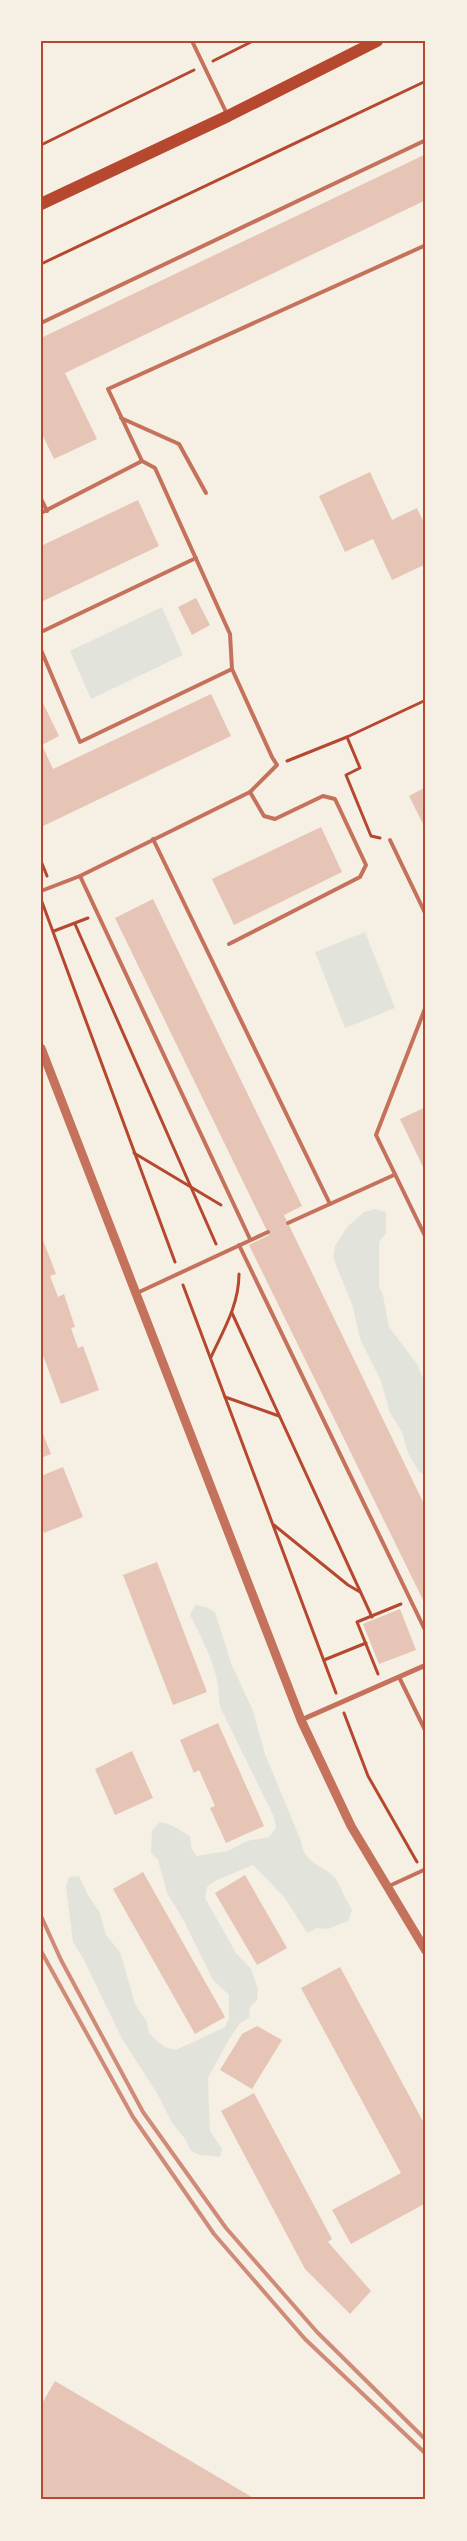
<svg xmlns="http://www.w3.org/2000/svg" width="467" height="2541" font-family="Commissioner,sans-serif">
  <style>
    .green { fill: #e2e4dc }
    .building { fill: #e6c5b7 }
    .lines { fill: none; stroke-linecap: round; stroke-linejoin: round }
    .path { stroke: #b5482f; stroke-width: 3 }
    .service { stroke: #c5725c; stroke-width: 4 }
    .minor { stroke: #c5725c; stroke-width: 5 }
    .tertiary { stroke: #c5725c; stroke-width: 9 }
    .primary { stroke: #b5482f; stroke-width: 12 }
    .rail { stroke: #cf8b77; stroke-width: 4 }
    .neatline { fill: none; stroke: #b5482f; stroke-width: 2 }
  </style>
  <rect width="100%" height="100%" fill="#f6efe4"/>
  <g class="green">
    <path d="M162,607L183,655L91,699L70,651Z"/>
    <path d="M365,932L395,1008L345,1028L315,952Z"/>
    <path d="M375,1209L386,1212V1233L379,1242V1286L383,1295L389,1327L417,1364L426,1386V1475L419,1472L408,1453L402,1432L390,1413L381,1381L360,1339L353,1307L333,1257L335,1246L347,1227L364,1212Z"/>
    <path d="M195,1605L206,1607L215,1612L231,1663L253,1711L265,1754L301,1841C304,1867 327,1864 337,1881C342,1890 346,1901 352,1910L348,1921L328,1929L317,1928L307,1933L284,1897L253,1865L215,1881L207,1887L205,1898L236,1953L251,1969L258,1989L257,2000L250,2007L249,2018L240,2023L228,2041L208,2078L210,2131L222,2149L220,2157L199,2155L190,2150L186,2140L172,2123L157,2093L122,2039L84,1960L73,1942L66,1887L69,1877L79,1876L88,1895L100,1913L106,1935L120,1952L135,2004L147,2022L149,2033L157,2041L165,2047L176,2050L225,2027L229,2018V1995L213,1980L184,1921L167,1893L158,1860L151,1853L152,1830L160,1822L171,1825L190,1836L191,1847L196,1856L228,1851L247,1841L269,1837L276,1828L274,1817L221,1709C218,1700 219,1694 218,1685C214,1661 201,1637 190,1615Z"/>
  </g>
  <g class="building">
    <path d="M426,154V200L65,373L97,439L54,459L41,432V338Z"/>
    <path d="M370,472L392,520L417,508L426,527V564L392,580L373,539L345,552L319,496Z"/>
    <path d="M138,500L159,546L41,602V546Z"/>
    <path d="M196,598L210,625L192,635L178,607Z"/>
    <path d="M211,694L231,736L41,827V699L59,736L42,745L53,769Z"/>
    <path d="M426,787V830L409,796Z"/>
    <path d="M321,827L342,872L234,925L212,879Z"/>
    <path d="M153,899L302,1206L284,1215L426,1508V1606L249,1245L269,1235L115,918Z"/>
    <path d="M426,1107V1173L400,1119Z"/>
    <path d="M43,1240L56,1274L50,1276L58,1297L64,1294L75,1327L71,1328L78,1348L83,1346L99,1390L61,1404L41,1350V1241Z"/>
    <path d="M41,1429L51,1454L41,1458Z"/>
    <path d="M63,1467L83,1517L44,1533L41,1527V1476Z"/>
    <path d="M157,1562L207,1692L173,1705L123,1575Z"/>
    <path d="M400,1609L416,1650L379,1664L363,1624Z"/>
    <path d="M218,1723L264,1826L226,1843L210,1808L215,1806L199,1770L194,1773L180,1740Z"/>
    <path d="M132,1751L153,1798L115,1815L95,1769Z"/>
    <path d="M143,1872L225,2017L195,2034L113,1889Z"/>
    <path d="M245,1875L287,1948L257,1965L215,1893Z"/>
    <path d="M340,1967L426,2127V2203L351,2244L332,2210L401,2173L301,1988Z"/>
    <path d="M257,2026L282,2040L252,2089L220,2070L242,2034Z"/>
    <path d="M254,2093L332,2239L328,2242L371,2291L350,2314L305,2269L221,2111Z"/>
    <path d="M55,2381L257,2500H41V2405Z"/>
  </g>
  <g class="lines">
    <g class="path">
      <path d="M213,61L253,41"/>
      <path d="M41,145L194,70"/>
      <path d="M41,264L426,81"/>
      <path d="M347,737L360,768L346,775L371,836L380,838"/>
      <path d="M287,761L347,737L426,700"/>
      <path d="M41,861L47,876"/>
      <path d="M42,902L175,1262"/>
      <path d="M75,924L216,1244"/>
      <path d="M54,931L88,918"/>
      <path d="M134,1153L221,1205"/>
      <path d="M183,1285L336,1693"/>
      <path d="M232,1313L372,1617"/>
      <path d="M211,1357C223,1331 239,1305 239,1274"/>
      <path d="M225,1397L279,1416"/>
      <path d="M274,1525L348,1585L360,1592"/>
      <path d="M324,1660L366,1643"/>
      <path d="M378,1674L357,1622L401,1604"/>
      <path d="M344,1713L368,1776L417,1862"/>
    </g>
    <g class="service">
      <path d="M192,41L227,114"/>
      <path d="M41,323L426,140"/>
      <path d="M121,418L179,444L206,493"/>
      <path d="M142,461L108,389L426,245"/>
      <path d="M41,499L47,511"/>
      <path d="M41,513L142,461L155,468L230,634L232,669L272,757L277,765L250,792L80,876L41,891"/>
      <path d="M41,632L196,558"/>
      <path d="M41,650L80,742L232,669"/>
      <path d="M153,839L330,1204"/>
      <path d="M390,840L426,915"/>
      <path d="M80,876L250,1239"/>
      <path d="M229,944L360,877L366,865L335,799L323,796L275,819L264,816L250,792"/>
      <path d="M426,1006L376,1135L426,1238"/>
      <path d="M288,1223L394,1175"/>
      <path d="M239,1245L426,1632"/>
      <path d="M137,1293L268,1232"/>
      <path d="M399,1677L426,1732"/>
      <path d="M387,1887L426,1869"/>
    </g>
    <path class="minor" d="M301,1720L426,1665"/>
    <path class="tertiary" d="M41,1048L301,1720L351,1826L426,1951"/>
    <path class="primary" d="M41,204L228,116L377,41"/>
    <g class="rail">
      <path d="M41,1916L61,1960L143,2112L226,2228L317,2332L426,2440"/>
      <path d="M41,1951L133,2117L214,2234L305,2339L426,2454"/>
    </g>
  </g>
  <rect width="467" height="2541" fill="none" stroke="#f6efe4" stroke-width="85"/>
  <rect x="42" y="42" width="382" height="2456" class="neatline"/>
</svg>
